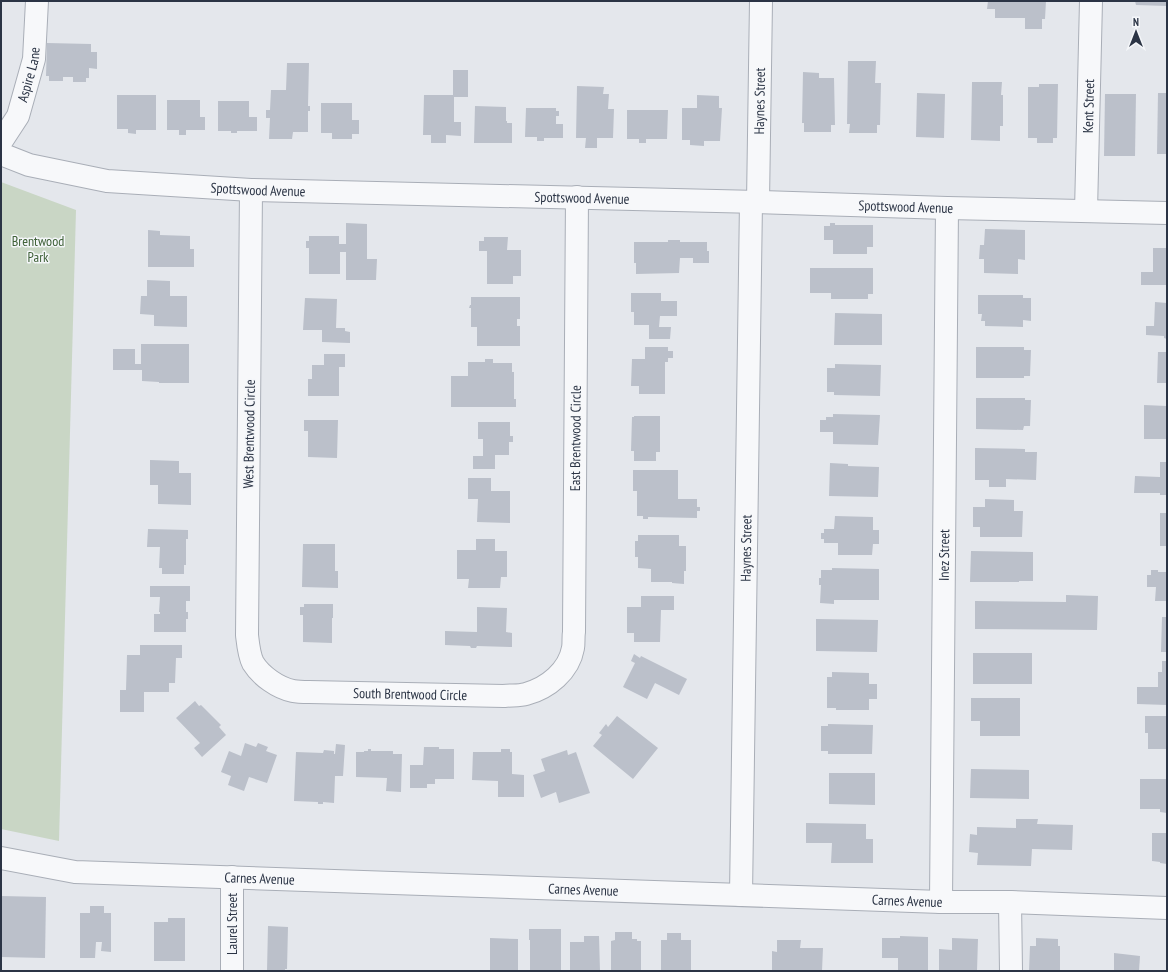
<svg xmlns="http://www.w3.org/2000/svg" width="1168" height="972" font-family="'PT Sans Narrow',sans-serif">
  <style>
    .green { fill: #c9d6c5 }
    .building { fill: #bbc0ca }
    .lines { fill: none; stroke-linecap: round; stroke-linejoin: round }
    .minor-casing { stroke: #a9aeb7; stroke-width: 24 }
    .minor { stroke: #f7f8fa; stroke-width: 22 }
    .labels { text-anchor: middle; stroke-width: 3; stroke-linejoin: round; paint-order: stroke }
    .street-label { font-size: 14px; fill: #2b3445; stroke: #f4f6f9 }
    .park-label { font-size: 14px; fill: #3f6138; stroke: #f4f6f9 }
  </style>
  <rect width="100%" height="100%" fill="#e4e7ec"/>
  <path class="green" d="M1,182L76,210L59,841L1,829Z"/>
  <g class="building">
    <path d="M988,1H1046L1045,19H1042V29H1025V18H995V9H987Z"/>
    <path d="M1135,1H1167V6L1136,5Z"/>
    <path d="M47,43L91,44V52H97V69L89,68V78H86V82H73V77H63V81H49V76H46Z"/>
    <path d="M848,61H876L875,83H881L880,125H877V133H849L850,124H847Z"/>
    <path d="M287,63H309L308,106H310V111H308V132H293L292,139H269L270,118H266V110H270L271,90H286Z"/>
    <path d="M453,70H468V97H454V122H461V136L446,135V143H431V135H423L424,95H453Z"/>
    <path d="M803,72L819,73V78H834L835,125H831V132H804V123H802Z"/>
    <path d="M972,82H1002L1001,95H1003V126H1000V141L971,140Z"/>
    <path d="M1039,84H1058L1057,138H1053V143H1037V138H1028V87H1039Z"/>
    <path d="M577,86L604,87L603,94H609L608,109H614L613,138H597V148H585L586,138H576Z"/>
    <path d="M917,93L945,94L944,138L916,137Z"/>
    <path d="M1158,93H1167V154H1157Z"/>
    <path d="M1105,94H1136L1135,156H1104Z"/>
    <path d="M117,95H156V130H136V134L128,133V129H117Z"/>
    <path d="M697,95L719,96V108H722L720,141H704V146L690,145V140H682V108H697Z"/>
    <path d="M167,100H200V117H205V130H186V135H179V130H167Z"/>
    <path d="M218,101H249V117H257V131H237V133H231V131H218Z"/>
    <path d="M321,103H352V120H359V134H352V139H332V133H321Z"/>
    <path d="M475,106L506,107V121H507V123H512V143H474Z"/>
    <path d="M526,108H556V111H559V116H556V124H563V138H544V141H537V137H525Z"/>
    <path d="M627,110H668L667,139H646V143H639V139H627Z"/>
    <path d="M346,223L367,224V259H377L376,280H346V252H340V274H309V248H306V241H309V236H339V244H346Z"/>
    <path d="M830,223H835V225H873V247H867V254H833V240H824V226H830Z"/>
    <path d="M985,229L1025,230V260L1018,259V274L984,273V259H979L980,245H984Z"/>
    <path d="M148,230L160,231V235L190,236V249H194V267H148Z"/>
    <path d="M484,237H508L507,250H521V276H513V284H487V251H479V241H484Z"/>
    <path d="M668,240H680V242H707V251H709V263H693V258H680L679,273L636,274V263H634V242H668Z"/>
    <path d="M1153,248H1167V285H1141V272H1153Z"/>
    <path d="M810,268H873V294H868V299H831V293H810Z"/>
    <path d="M147,280L170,281V296H187V327L154,326V315L140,314L141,296H147Z"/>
    <path d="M631,293H661V301H677V316H660L659,327H671L670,339H649V325H634V312H631Z"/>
    <path d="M978,295H1023V298H1031V321L1023,320V327L985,326V321H981L982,314H978Z"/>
    <path d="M471,297H520V319H517V326H520V346H477V327H471V308H469L470,305H471Z"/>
    <path d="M305,298L337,299L336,328H345V331L350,332V343L322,342V330H303Z"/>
    <path d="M1155,302L1167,303V339L1164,338V336L1146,335V326H1154Z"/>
    <path d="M835,313L882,314V345H834Z"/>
    <path d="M141,344H189V383H159V382L142,381V370H113V349H135V364H141Z"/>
    <path d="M645,347H668V351H673V358H668V362H665V394H639V386H631L632,359H645Z"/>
    <path d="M976,347H1024V350H1031L1030,376H1024V378H976Z"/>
    <path d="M1158,352H1167V383H1157Z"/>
    <path d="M324,354H345V367H339V396H308V379H312V365H324Z"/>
    <path d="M485,359H493V363H512V372H514V399H516V407H451V376H468V362H485Z"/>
    <path d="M835,364L881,365L880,396L834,395V392H827V368H835Z"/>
    <path d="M976,398H1025V400H1031L1030,426H1024L1023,430L976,429Z"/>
    <path d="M1144,405L1167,406V439H1144Z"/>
    <path d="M833,414L880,415L878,445L833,444V432H820V420H826V417H833Z"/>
    <path d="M634,416H660V452H656V461H634V451H631L632,417H634Z"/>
    <path d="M304,420H338L337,458L308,457V431H304Z"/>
    <path d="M478,422H510V436H513V442H509V455H495V469H473V456H483V439H478Z"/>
    <path d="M975,448L1025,449V452H1037L1036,480L1006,479V487H989V480H975Z"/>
    <path d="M150,460L179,461V473H191V505L158,504V485H150Z"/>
    <path d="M1160,462H1167V495H1160V493H1134L1135,476L1160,477Z"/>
    <path d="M830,463L848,464V466L879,467L878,497L829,496Z"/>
    <path d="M633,470H678V499H697V507H700V511H697V518L648,517V519H643V516H637V491H633Z"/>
    <path d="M468,478H491V491H510V523L477,522L478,499H468Z"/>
    <path d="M985,499L1014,500V511H1023L1022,537H980V527H973V507H985Z"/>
    <rect x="1160" y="513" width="7" height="33"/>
    <path d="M835,516L873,517V530H879V544H873L872,555H838V543H824V539H821V533H824V529H834Z"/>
    <path d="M148,529L188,530V539H186V565H184V574H162V568H159L160,547H147Z"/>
    <path d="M638,535H679V546H686V571H684V584L672,583V582H651V569L638,568V557H635V541H638Z"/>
    <path d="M476,539H495V551H507V577H501L500,588H468L469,579H457V550H476Z"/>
    <path d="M303,544H335V571H338V588L302,587Z"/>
    <path d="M971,551L1033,552V581H1019V582H970Z"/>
    <path d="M832,568L879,569V600H834V604L820,603L821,585H819V578H821V570H832Z"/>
    <path d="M1151,570H1158V572H1167V601H1155L1156,587H1147V575H1151Z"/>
    <path d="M150,586H190V601H186V612H188V619H186V632H154V614H160V612H159L160,597H150Z"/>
    <path d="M1066,595L1098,596L1097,630L975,629V601L1066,602Z"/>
    <path d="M641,596H674V610H661L660,642H634V633H627V607H641Z"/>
    <path d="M304,604H333V618H332V643L303,642V615H300V607H304Z"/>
    <path d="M477,607L507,608L506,632L512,633V647L477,646L476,648H471L470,646L445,645V631L477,632Z"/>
    <path d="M1162,617H1167V652H1161Z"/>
    <path d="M816,619L878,620L877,652L816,651Z"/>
    <path d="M140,645H182V658H176L175,683H169V692H144V712H120V690H126L127,655H140Z"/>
    <rect x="973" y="653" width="59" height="31"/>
    <path d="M634,654L640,658L641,656L687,679L679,695L655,683L647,699L623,687L635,663L631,661Z"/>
    <path d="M1162,661H1167V705L1137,704V687H1158V672H1162Z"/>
    <path d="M832,672L869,673V684H877V699H869V710H836V708H827V677H832Z"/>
    <path d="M971,698H1020V736H980V721H971Z"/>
    <path d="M195,701L199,706L201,705L221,725L219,727L226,735L202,757L194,748L200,743L176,718Z"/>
    <path d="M617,716L658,748L633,779L593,746L602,735L599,733L606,724L608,727Z"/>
    <path d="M1145,716H1167V749H1148V733H1145Z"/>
    <path d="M828,724L873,725L872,754H828V751H821V726H828Z"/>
    <path d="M245,743L256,747L258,743L268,747L266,751L277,755L267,783L249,777L244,791L228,785L231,776L221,772L229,751L241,756Z"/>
    <path d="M336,744L345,745L343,776H335L334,803L323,802V804H318V802L294,801L296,752L323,753L324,750L334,751V754H335Z"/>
    <path d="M424,747H439V749H454V779H435V784H427V788H410V765H423Z"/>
    <path d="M368,749H371V751H393V754H402L401,792L386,791L387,778L356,777V752H364V751H368Z"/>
    <path d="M501,749H510V752H512V774L524,775V797H498V781L472,780L473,752H501Z"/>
    <path d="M567,750L568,755L576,752L590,793L559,803L556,792L541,798L533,775L545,771L541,759Z"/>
    <path d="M971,769L1029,770V799L970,798Z"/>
    <path d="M829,773H875V805L829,804Z"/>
    <path d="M1140,779H1167V813L1160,812V809H1140Z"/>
    <path d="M1016,819H1038L1037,824L1073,825L1072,850L1032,849L1031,866L977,865L978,853L969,852L970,834L977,835V827L1016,828Z"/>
    <path d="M806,823L866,824V839H873V863H831L832,843H806Z"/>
    <path d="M1152,833H1167V864L1160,863V862L1152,861Z"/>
    <path d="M1,896L46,897L45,958L1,957Z"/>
    <path d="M90,906H104V913H111V952L101,951L102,942H96L95,958H80V913H90Z"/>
    <path d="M168,918H185V961H154V922H168Z"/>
    <path d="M268,926L288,927L287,969H285V971H267Z"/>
    <path d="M529,929H561V971H530V940H529Z"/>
    <path d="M615,932H632V939H637V941H641V971H611V941L615,940Z"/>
    <path d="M667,933H681V940H691V971H661V940H667Z"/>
    <path d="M584,936H599L600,971H570V942H584Z"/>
    <path d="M900,936L928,937V971H898V958H882V938H900Z"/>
    <path d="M490,938L518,939V971H490Z"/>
    <path d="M952,938L978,939L977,971H939V949L952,950Z"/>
    <path d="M1036,938L1058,939V946H1060V971H1029L1030,946H1036Z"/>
    <path d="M777,940H801L800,948H823L822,971H772V951L777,952Z"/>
    <path d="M1114,953L1140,956L1139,971H1114Z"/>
  </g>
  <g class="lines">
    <defs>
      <g id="minor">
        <path id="s1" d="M1,142L18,116L34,59L37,1"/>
        <path id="s2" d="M1,154L29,165L107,181L251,190L758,202L947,208L1167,213"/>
        <path id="s3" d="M251,190L247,635C248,644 249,655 253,663C261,676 278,688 293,691C298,692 304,692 309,692L504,696C511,695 519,696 526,694C548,688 569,671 573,648C574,643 573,637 574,632L577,197"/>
        <path id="s4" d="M758,202L761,1"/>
        <path id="s5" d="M1086,211L1091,1"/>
        <path id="s6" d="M1,858L75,872L941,902H1010L1167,908"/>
        <path id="s7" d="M741,895L751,202"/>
        <path id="s8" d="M941,902L947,208"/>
        <path d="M1010,902L1011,971"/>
        <path d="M232,971V877"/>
      </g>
    </defs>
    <use href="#minor" class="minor-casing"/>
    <use href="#minor" class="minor"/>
  </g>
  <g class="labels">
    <g class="street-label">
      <text dy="5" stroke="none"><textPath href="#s1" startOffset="74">Aspire Lane</textPath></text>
      <text dy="5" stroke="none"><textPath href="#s4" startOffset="101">Haynes Street</textPath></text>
      <text dy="5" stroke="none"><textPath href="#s5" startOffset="105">Kent Street</textPath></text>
      <text dy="5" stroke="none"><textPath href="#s2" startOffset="261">Spottswood Avenue</textPath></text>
      <text dy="5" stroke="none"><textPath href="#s2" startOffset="585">Spottswood Avenue</textPath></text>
      <text dy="5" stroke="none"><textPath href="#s2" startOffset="909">Spottswood Avenue</textPath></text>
      <text transform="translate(249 434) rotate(-89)" y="5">West Brentwood Circle</text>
      <text dy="5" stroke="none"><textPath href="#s3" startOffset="1036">East Brentwood Circle</textPath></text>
      <text dy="5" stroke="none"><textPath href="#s7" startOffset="347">Haynes Street</textPath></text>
      <text dy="5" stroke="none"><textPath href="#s8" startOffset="347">Inez Street</textPath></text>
      <text dy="5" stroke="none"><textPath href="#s3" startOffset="641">South Brentwood Circle</textPath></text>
      <text dy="5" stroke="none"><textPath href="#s6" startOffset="260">Carnes Avenue</textPath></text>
      <text dy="5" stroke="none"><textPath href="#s6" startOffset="584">Carnes Avenue</textPath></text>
      <text dy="5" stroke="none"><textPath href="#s6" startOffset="908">Carnes Avenue</textPath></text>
      <text transform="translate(232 924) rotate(-90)" y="5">Laurel Street</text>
    </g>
    <g class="park-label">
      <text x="38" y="246">Brentwood<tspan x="38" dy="16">Park</tspan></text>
    </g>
  </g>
  <rect width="1168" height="972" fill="none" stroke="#2b3445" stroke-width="4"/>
  <g transform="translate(1136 32)" stroke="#f4f6f9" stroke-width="3" paint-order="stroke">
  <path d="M0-3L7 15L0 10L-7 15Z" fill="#2b3445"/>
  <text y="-6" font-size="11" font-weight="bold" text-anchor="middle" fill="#2b3445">N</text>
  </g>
</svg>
